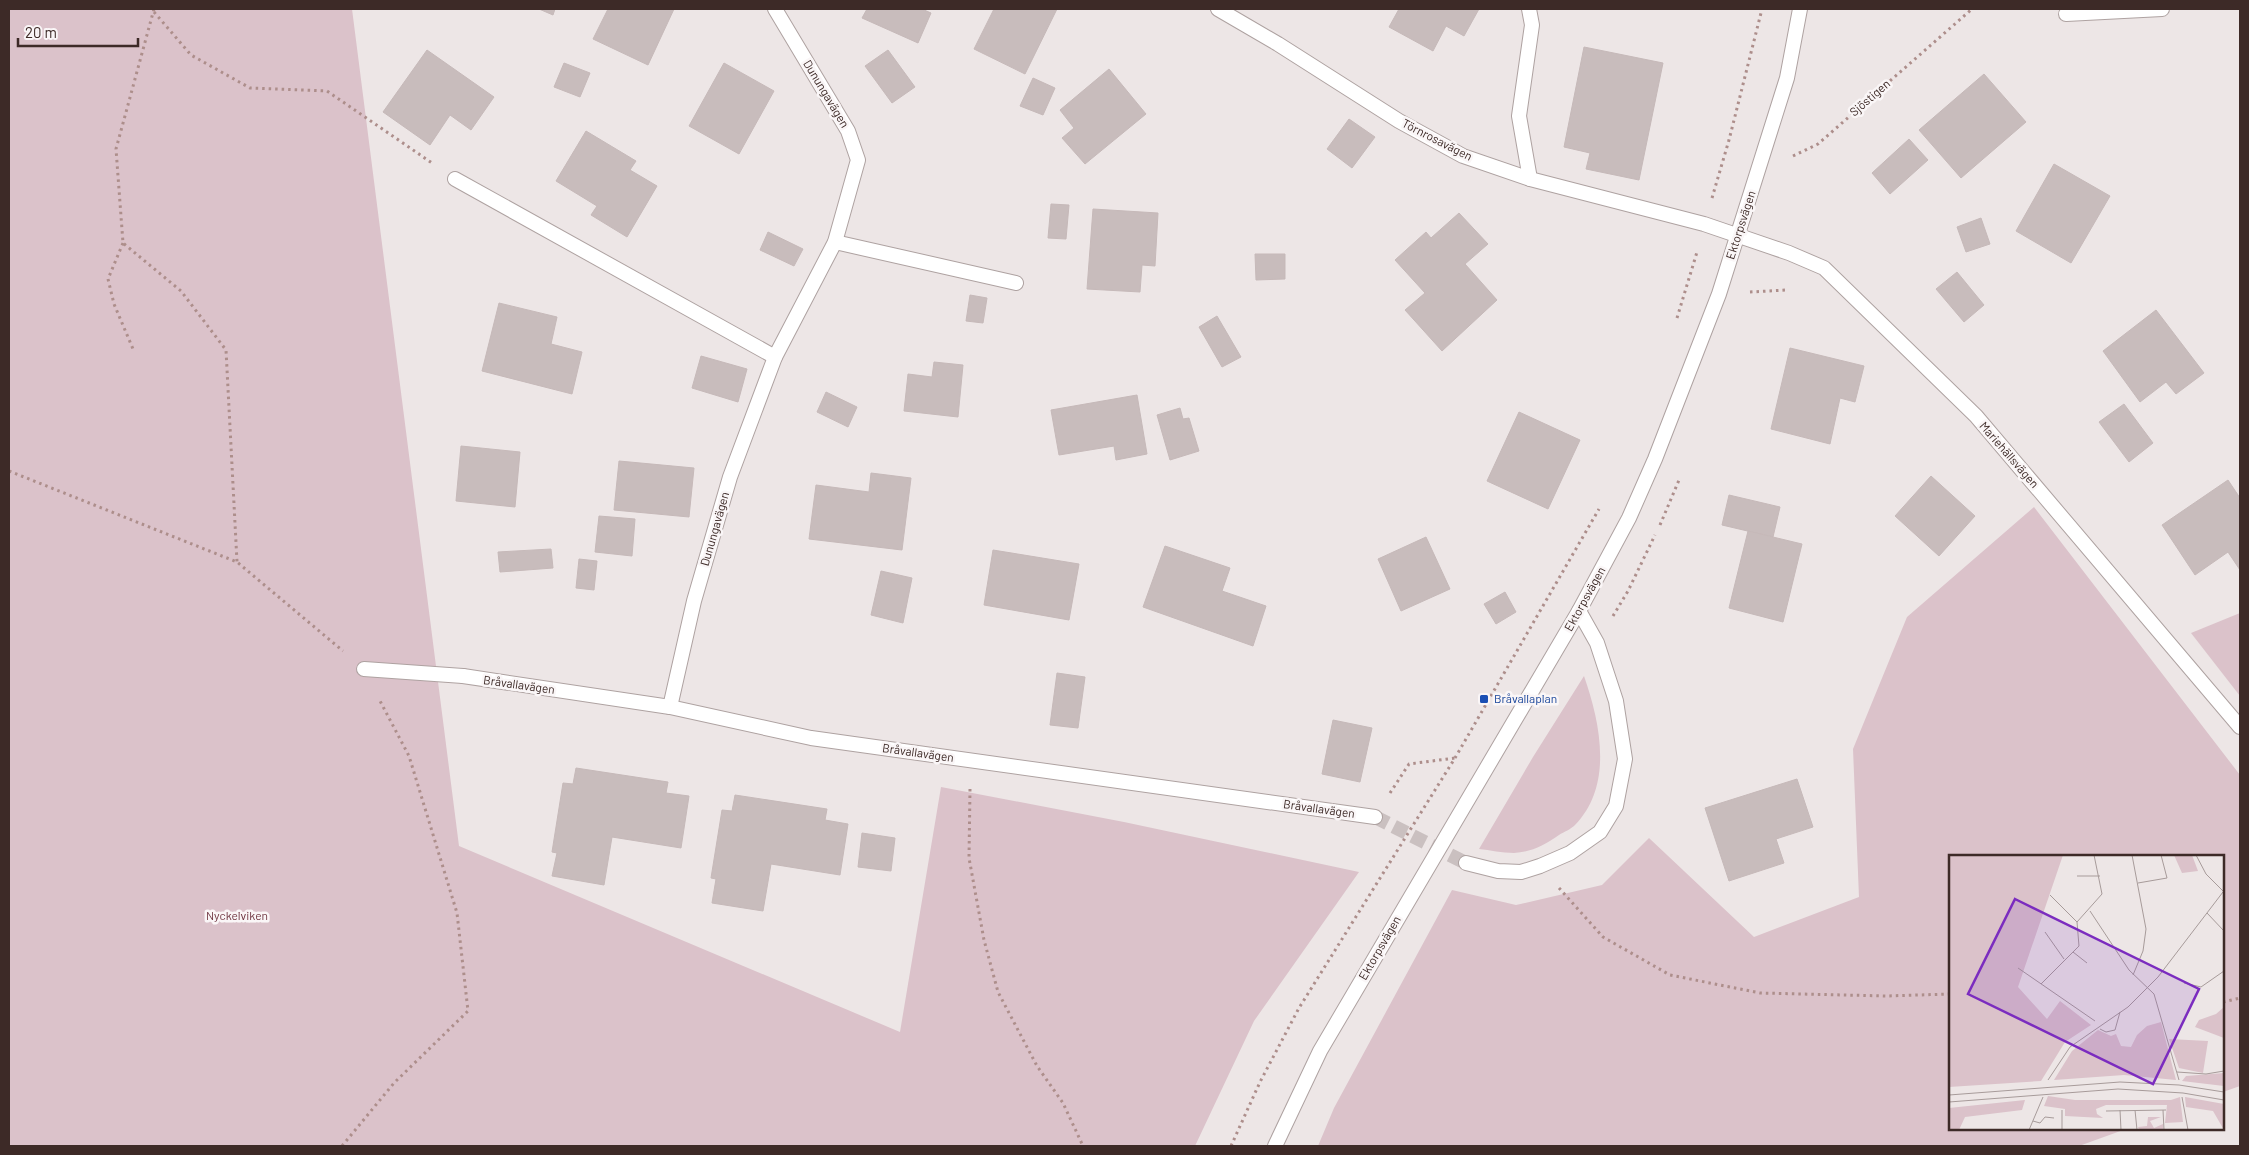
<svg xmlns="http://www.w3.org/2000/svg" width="2249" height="1155" font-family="Barlow,sans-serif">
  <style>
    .green { fill: #dbc2ca }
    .building { fill: #c8bcbc; stroke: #c6b9b9 }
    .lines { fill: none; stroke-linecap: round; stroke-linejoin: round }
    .minor-tunnel { stroke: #cac0c0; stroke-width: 14; stroke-dasharray: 14 7; stroke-linecap: butt }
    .service-casing { stroke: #aea2a1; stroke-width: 16 }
    .minor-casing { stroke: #aea2a1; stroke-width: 16 }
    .tertiary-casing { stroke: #aea2a1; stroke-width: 16 }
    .path { stroke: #ad8e8b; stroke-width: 3; stroke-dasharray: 2.5 4; stroke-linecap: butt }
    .service { stroke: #fff; stroke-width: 14 }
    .minor { stroke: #fff; stroke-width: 14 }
    .tertiary { stroke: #fff; stroke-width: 14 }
    .transit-dot { fill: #1a4fb4; stroke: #faf6f7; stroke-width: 2 }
    .labels { text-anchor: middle; stroke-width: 5; stroke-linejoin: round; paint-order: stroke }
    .street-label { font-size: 12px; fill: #3d2a27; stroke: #faf6f7 }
    .transit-label { font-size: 12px; fill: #164399; stroke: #faf6f7; text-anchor: start }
    .park-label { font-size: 12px; fill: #6f3641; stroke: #faf6f7 }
    .inset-road { fill: none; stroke: #a79b9a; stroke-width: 1 }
    .view { fill: #7b2cbf; fill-opacity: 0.15; stroke: #7b2cbf; stroke-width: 2.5 }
    .inset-edge { fill: none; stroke: #3d2a27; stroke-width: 2.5 }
  </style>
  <rect width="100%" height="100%" fill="#ede6e6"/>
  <g class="green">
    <path d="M9,9H352L459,846L900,1032L941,787L1124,822L1359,872L1254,1021L1195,1146H9Z"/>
    <path d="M2034,507L2240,775V1086L2223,1092V856H1950V1129H2126L2079,1146H1318L1334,1108L1452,890L1516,905L1602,885L1649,838L1754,937L1859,897L1853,749L1907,617Z"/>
    <path d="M2240,613V696L2191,633Z"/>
    <path d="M1584,676C1600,722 1614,785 1575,825C1571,829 1564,832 1559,835C1544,845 1532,852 1514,853C1502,853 1490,850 1479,849L1533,757Z"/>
  </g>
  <g class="building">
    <path d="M539,9H555L553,15Z"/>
    <path d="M608,9H674L648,65L593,39Z"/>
    <path d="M867,9H922L931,13L918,43L862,18Z"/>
    <path d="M994,9H1057L1025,74L974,49Z"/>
    <path d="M1399,9H1479L1464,36L1446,26L1433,51L1389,27Z"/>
    <path d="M1584,47L1663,63L1639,180L1586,169L1590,153L1564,147Z"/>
    <path d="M427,50L494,97L471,130L450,115L430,145L383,112Z"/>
    <path d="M888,50L915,87L892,103L865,66Z"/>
    <path d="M564,63L590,73L580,97L554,87Z"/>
    <path d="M724,63L774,91L739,154L689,126Z"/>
    <path d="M1109,69L1146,114L1085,164L1062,138L1074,128L1060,110Z"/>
    <path d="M1984,74L2026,122L1961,178L1919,130Z"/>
    <path d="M1033,78L1055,88L1043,115L1020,106Z"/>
    <path d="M1349,119L1375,137L1352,168L1327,149Z"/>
    <path d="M586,131L636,161L630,170L657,186L627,237L591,215L597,206L556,181Z"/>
    <path d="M1909,139L1928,160L1890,194L1872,173Z"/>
    <path d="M2054,164L2110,196L2071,263L2016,231Z"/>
    <path d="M1051,204L1069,205L1066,239L1048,238Z"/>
    <path d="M1093,209L1158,213L1155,266L1142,265L1140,292L1087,289Z"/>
    <path d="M1459,213L1488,244L1465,264L1497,300L1442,351L1405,310L1425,293L1395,260L1426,232L1431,238Z"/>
    <path d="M1981,218L1990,244L1966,252L1957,227Z"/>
    <path d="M768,232L803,249L794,266L760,250Z"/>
    <path d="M1255,254H1285V279L1256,280Z"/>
    <path d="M1957,272L1984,305L1964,322L1936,289Z"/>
    <path d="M970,295L987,298L983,323L966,321Z"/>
    <path d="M499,303L557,317L551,344L582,352L572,394L482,371Z"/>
    <path d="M2156,310L2204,373L2176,394L2166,382L2140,402L2103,351Z"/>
    <path d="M1217,316L1241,357L1222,367L1199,327Z"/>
    <path d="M1790,348L1864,366L1855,402L1840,398L1830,444L1771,429Z"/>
    <path d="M701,356L747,369L738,402L692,388Z"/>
    <path d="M934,362L963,365L958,417L904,411L908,374L932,377Z"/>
    <path d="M826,392L857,407L848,427L817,412Z"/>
    <path d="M1137,395L1147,454L1116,460L1114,446L1059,455L1051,410Z"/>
    <path d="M2124,404L2153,443L2129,462L2099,422Z"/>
    <path d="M1180,408L1183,419L1189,418L1199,451L1170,460L1157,415Z"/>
    <path d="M1519,412L1580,440L1548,509L1487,481Z"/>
    <path d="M461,446L520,452L515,507L456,501Z"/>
    <path d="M619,461L694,468L689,517L614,510Z"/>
    <path d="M871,473L911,478L902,550L809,539L816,485L869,492Z"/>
    <path d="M1931,476L1975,516L1939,556L1895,516Z"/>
    <path d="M2228,480L2240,498V570L2228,552L2195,575L2162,525Z"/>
    <path d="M1729,495L1780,507L1773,537L1722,525Z"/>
    <path d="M599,516L635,519L632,556L595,552Z"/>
    <path d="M1748,531L1802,544L1783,622L1729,608Z"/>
    <path d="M1426,537L1450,589L1401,611L1378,559Z"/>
    <path d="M1165,546L1230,568L1222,591L1266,606L1253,646L1143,607Z"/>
    <path d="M551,549L553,568L500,572L498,552Z"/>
    <path d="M993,550L1079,564L1069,620L984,605Z"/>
    <path d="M579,559L597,561L594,590L576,588Z"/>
    <path d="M881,571L912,578L903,623L871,615Z"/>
    <path d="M1505,592L1516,612L1496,624L1484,604Z"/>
    <path d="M1057,673L1085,677L1078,728L1050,725Z"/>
    <path d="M1333,720L1372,728L1360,782L1322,774Z"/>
    <path d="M576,768L668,782L666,793L689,796L681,848L612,837L604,885L552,876L557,853L552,852L563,783L573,784Z"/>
    <path d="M1797,779L1813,827L1776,839L1784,863L1729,881L1705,808Z"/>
    <path d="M735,795L827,809L825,820L848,824L840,875L771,864L763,911L712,903L716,879L711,878L722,810L732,811Z"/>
    <path d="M862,833L895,838L891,871L858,867Z"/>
  </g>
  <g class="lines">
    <path class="minor-tunnel" d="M1375,817L1466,863"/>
    <defs>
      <g id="service">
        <path d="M455,179L775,357"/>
        <path d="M835,242L1016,283"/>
        <path d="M364,669L463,676"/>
      </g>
      <g id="minor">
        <path d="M1218,9L1278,44L1399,121L1463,156L1530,179L1704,224L1789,253L1824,268L1976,416L2240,727"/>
        <path d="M1529,9L1532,25L1519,116L1530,179"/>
        <path d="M2066,14L2162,9"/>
        <path d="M463,676L670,707L811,738L1375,817"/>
        <path d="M670,707L694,601L730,477L775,357L835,242L858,160L848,131L775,9"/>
        <path d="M1466,863L1498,871L1521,872L1540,866L1570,853L1600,832L1616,806L1625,759L1616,701L1597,643L1579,611"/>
      </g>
      <path id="tertiary" d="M1275,1146L1320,1051L1579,611L1629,518L1655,459L1719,294L1787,78L1800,9"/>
    </defs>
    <use href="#service" class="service-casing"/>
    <use href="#minor" class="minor-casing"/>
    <use href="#tertiary" class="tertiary-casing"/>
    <g class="path">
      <path d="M154,9L116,149L123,243L181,291L226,350L237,562"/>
      <path d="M154,12L191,55L250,88L327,91L432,163"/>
      <path d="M1793,156L1818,144L1972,9"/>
      <path d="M1712,198L1729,140L1762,9"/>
      <path d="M123,243L108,279L114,304L133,349"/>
      <path d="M1750,292L1787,290"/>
      <path d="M1677,318L1697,252"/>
      <path d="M9,471L237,562L343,651"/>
      <path d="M1660,525L1679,480"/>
      <path d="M1613,616L1628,591L1655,535"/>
      <path d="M970,789L969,858L984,940L998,992L1037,1066L1063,1103L1083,1146"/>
      <path d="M1390,793L1409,764L1455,758"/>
      <path d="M1559,888L1603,937L1670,975L1760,993L1886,996L1950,994"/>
      <path d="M2223,1002L2240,998"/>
      <path d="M342,1146L394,1083L468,1011L457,913L409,756L379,699"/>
      <path d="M1231,1146L1260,1082L1299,1008L1455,758L1599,509"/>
    </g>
    <use href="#service" class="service"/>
    <use href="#minor" class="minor"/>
    <use href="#tertiary" class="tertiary"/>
  </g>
  <rect class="transit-dot" x="1479" y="694" width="10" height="10" rx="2.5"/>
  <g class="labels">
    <g class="street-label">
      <text transform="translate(826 94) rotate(59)" y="4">Dunungavägen</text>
      <text transform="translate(1870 98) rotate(-41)" y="4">Sjöstigen</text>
      <text transform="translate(1437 140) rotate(27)" y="4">Törnrosavägen</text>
      <text transform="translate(1741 225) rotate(-72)" y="4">Ektorpsvägen</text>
      <text transform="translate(2009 455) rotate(49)" y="4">Mariehällsvägen</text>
      <text transform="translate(715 529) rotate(-74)" y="4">Dunungavägen</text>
      <text transform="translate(1585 599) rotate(-61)" y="4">Ektorpsvägen</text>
      <text transform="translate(519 685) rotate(8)" y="4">Bråvallavägen</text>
      <text transform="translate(918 753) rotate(8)" y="4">Bråvallavägen</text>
      <text transform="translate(1319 809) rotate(8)" y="4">Bråvallavägen</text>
      <text transform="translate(1380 948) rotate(-60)" y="4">Ektorpsvägen</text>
    </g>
    <g class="transit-label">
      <text x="1494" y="703">Bråvallaplan</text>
    </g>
    <g class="park-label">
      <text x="237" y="920">Nyckelviken</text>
    </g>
  </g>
  <g transform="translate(1949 855)">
    <rect width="275" height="275" fill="#ede6e6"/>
    <path d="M0,0H114L69,132L98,164L111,146L142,170L116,187L92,226L0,232ZM225,0H243L249,16L233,18ZM275,152V183L246,172L250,165L267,159ZM212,167L227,225L175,220L105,225L123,196L149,175L162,181L167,179L172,191L182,192L188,180L198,171ZM220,184L259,186L254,218L230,213ZM275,218V231L233,226L237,221ZM99,241L126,245H222L231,242L234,267L216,268L218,250H157L147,254L148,259L154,263L116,261V254L95,251ZM236,242L275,249V275L264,256L237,252ZM76,245L73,255L16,262L10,275H0V253ZM199,262H212L201,266L205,273L214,269V275H190L189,272L198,271Z" fill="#dbc2ca"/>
    <path class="inset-road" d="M183,0L197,74L194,96L184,120M247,0L257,19L275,37M128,21H151M189,28L218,23L212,0M101,40L128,67M141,56L180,115L205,139L230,225M258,58L275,76M96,77L115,104M124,97L138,108M69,113L146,166M235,128L252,132L275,116M92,129L130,91L128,67L153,39L145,0M151,174L157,177L166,175L171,157M228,217L257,219L275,216M99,225L121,192L179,152L209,122L274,37M0,240L171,227L230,230L275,237M233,242L239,275M0,247L169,234L234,238L275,245M113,255V275M171,255L172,275M186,255L188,275M214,255L215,275M157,256L217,255M84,266L91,268L96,262L105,263M80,275L94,242"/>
    <path class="view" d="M66,44L250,134L204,229L19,139Z"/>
    <rect width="275" height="275" class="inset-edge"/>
  </g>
  <rect width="2249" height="1155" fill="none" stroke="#3d2a27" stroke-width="20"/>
  <path d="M18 38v8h120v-8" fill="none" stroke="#3d2a27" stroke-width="2.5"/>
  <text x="25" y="38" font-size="15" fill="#3d2a27" stroke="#faf6f7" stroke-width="4" paint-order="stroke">20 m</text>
</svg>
